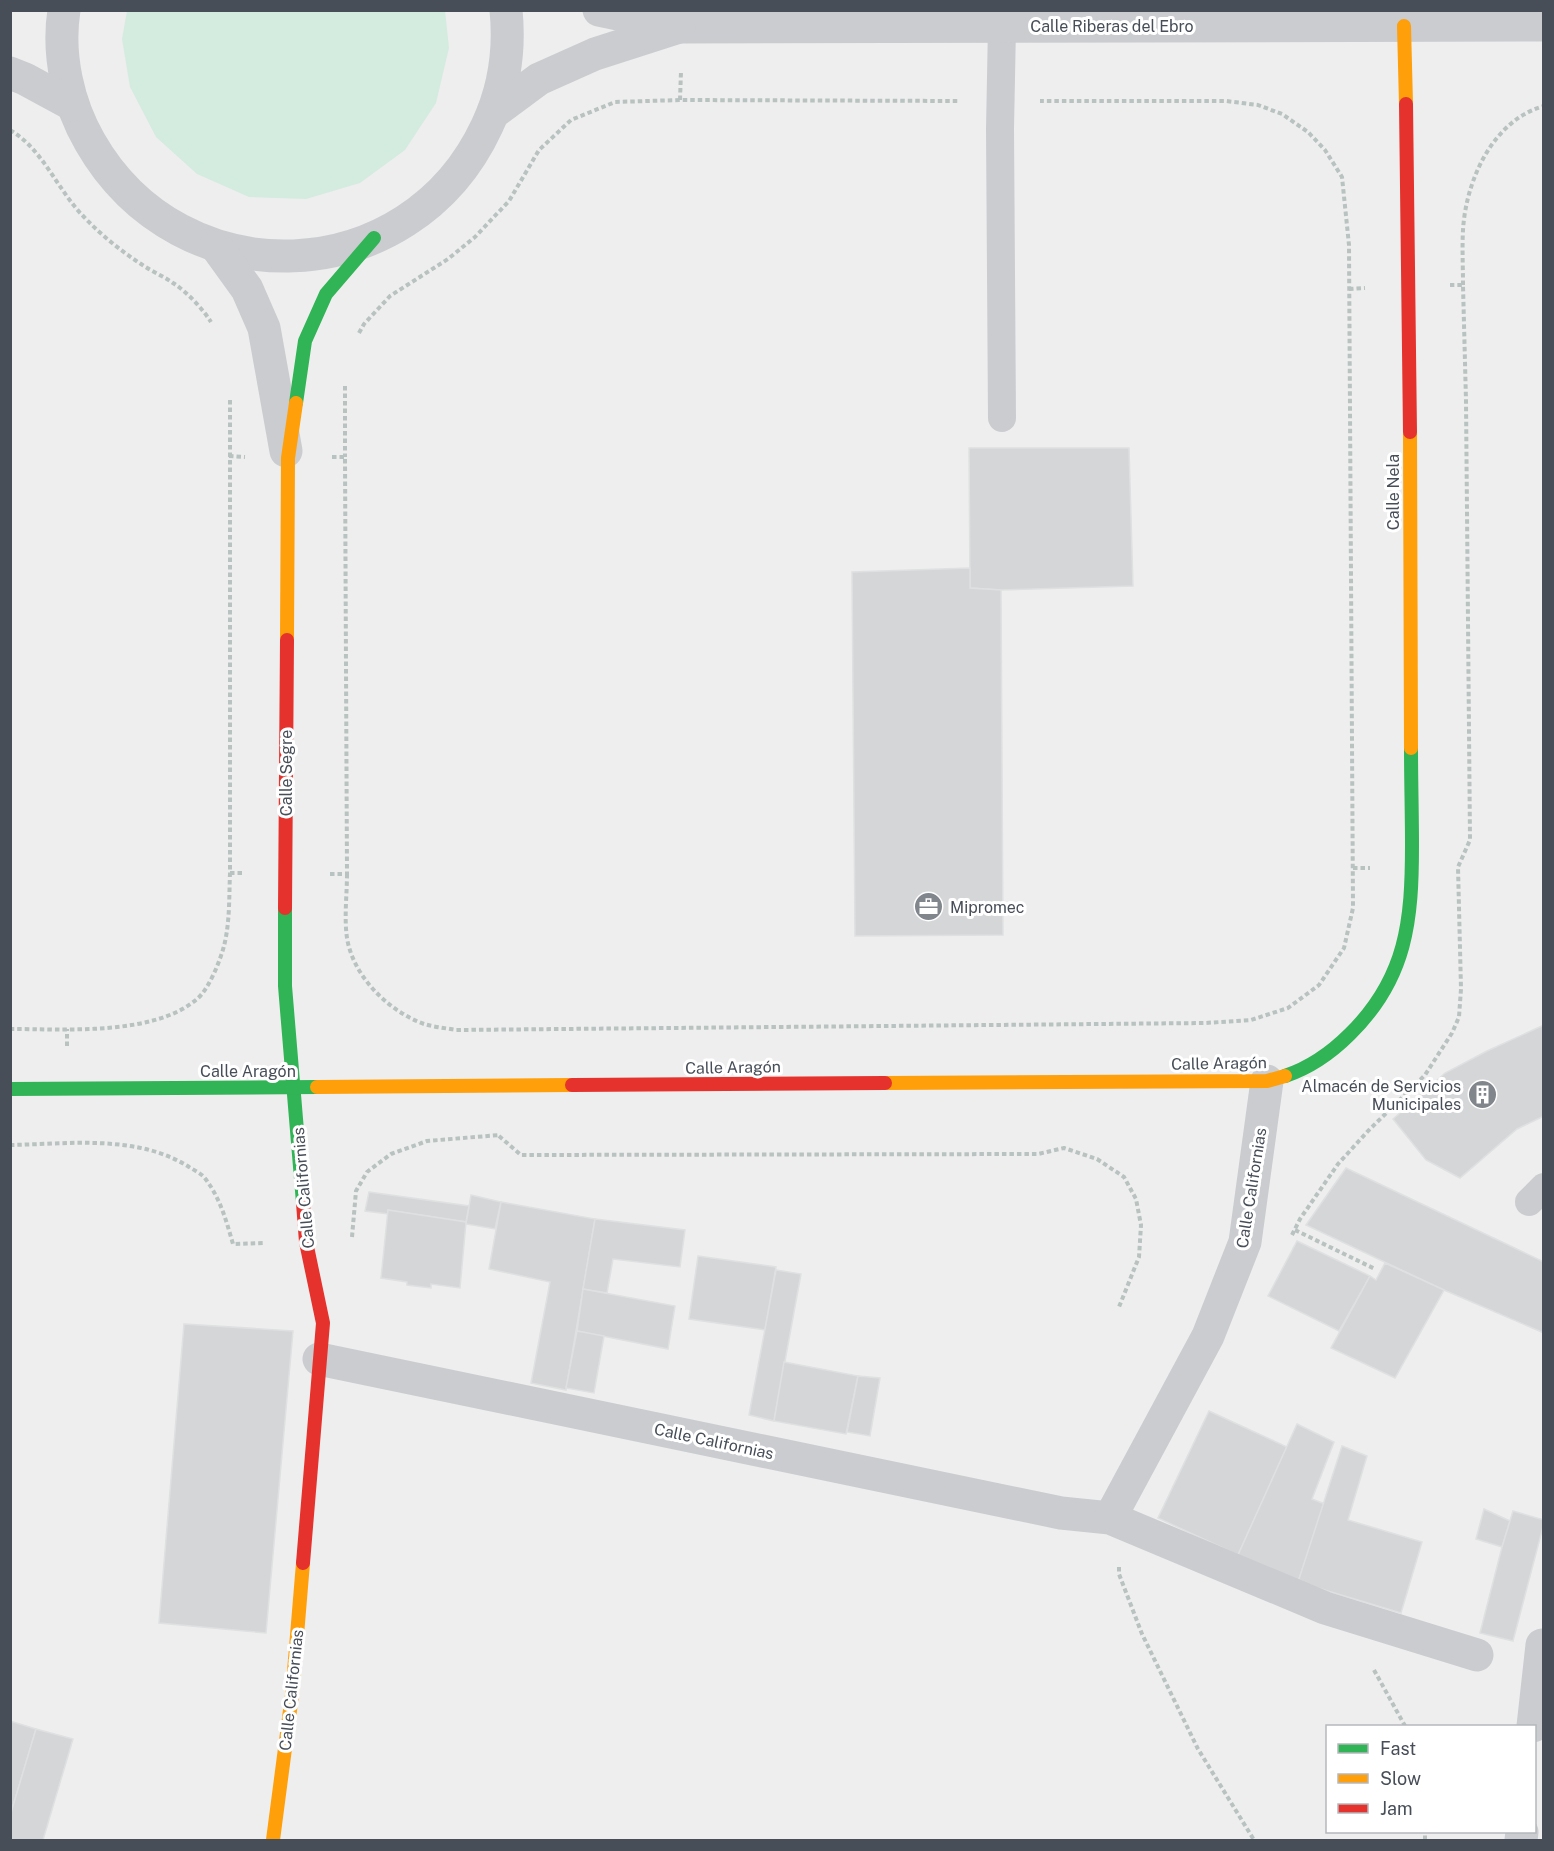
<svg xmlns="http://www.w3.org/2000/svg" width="1554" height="1851" font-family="'Public Sans',sans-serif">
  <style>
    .green { fill: #d4ebe0 }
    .building { fill: #d5d6d8; stroke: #dfe0e1; stroke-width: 1.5 }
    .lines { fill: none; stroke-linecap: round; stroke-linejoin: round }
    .path { stroke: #b8c2c0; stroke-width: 4; stroke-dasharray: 4.5 3; stroke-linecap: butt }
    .lane { stroke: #cacccf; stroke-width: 28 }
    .street { stroke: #cacccf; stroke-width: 33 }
    .fast { stroke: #30b455; stroke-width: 14 }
    .slow { stroke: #ff9f0a; stroke-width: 14 }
    .jam { stroke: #e5322d; stroke-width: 14 }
    .labels { text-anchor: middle; stroke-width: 6; stroke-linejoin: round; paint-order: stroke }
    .street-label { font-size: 16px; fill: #474e58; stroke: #fff }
    .poi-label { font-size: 16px; fill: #474e58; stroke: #fff; text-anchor: start }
  </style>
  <rect width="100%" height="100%" fill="#eee"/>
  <path class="green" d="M445,10L449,48L436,103L405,150L360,183L306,199L249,197L197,174L156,137L130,87L122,39L127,11Z"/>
  <g class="building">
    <path d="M969,448H1129L1133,586L1001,590L970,588Z"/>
    <path d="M970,568V588L1001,590L1003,935L855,936L852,572Z"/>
    <path d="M1544,1025V1116L1517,1129L1460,1178L1426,1160L1393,1119L1445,1073L1487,1051Z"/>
    <path d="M1346,1168L1544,1262V1333L1444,1290L1306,1225Z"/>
    <path d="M369,1192L469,1206L466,1222L388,1210V1214L365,1211Z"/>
    <path d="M471,1195L501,1202L495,1229L466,1224Z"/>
    <path d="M501,1202L595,1219L566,1390L531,1383L550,1282L489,1269Z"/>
    <path d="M388,1210L466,1222L460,1288L431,1284V1288L407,1285V1282L381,1278Z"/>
    <path d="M595,1219L685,1230L680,1267L613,1259L607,1293L583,1289Z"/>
    <path d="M1297,1241L1370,1276L1339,1331L1268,1296Z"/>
    <path d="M698,1256L776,1267L765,1330L689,1319Z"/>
    <path d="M1385,1263L1444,1290L1395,1378L1331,1348L1370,1276L1376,1280Z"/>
    <path d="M776,1270L801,1274L774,1421L749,1415Z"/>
    <path d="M583,1289L675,1306L668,1349L577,1331Z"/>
    <path d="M184,1324L293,1331L266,1633L159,1623Z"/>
    <path d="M577,1331L604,1336L594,1393L566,1388Z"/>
    <path d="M784,1362L858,1376L846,1434L774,1421Z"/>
    <path d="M858,1376L880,1378L870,1436L847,1432Z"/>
    <path d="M1209,1411L1287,1447L1238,1555L1158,1518Z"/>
    <path d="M1297,1424L1334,1442L1312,1499L1325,1504L1298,1582L1238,1555Z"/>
    <path d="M1342,1446L1367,1456L1348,1520L1422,1542L1401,1613L1298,1582Z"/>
    <path d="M1484,1509L1510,1521L1502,1547L1476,1539Z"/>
    <path d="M1513,1511L1544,1520V1523L1513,1641L1480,1633L1502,1547Z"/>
    <path d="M10,1721L36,1729L10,1816Z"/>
    <path d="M36,1729L73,1739L43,1840H10V1816Z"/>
  </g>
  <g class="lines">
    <g class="path">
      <path d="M680,100L681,71"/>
      <path d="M10,130C43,149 58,191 84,217C101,235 121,251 141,264C151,271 163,276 173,283C187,292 202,308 211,322"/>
      <path d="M1463,285C1463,267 1462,248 1463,230C1466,180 1493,120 1544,106"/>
      <path d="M1349,289L1365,288"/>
      <path d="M359,333L364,324L390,296L448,259L475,237L509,201L539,150L571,120L615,102L680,100L960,101"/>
      <path d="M345,386V457"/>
      <path d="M229,456L245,457"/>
      <path d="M1353,868H1370"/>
      <path d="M230,873H244"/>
      <path d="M330,874H347L345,457H330"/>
      <path d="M347,874C347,894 344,918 347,938C353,976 388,1011 424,1024C434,1027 445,1028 456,1030L1205,1023L1251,1020L1288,1008L1319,985L1344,948L1353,908L1349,245L1342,177L1325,150L1308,132L1282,114L1258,105L1226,101H1040"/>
      <path d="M10,1029C65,1029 154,1036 197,999C209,989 220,961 224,946C230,922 229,897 230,873V398"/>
      <path d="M67,1046V1029"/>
      <path d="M499,1136L521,1155L1038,1154L1064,1148L1097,1159L1124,1177L1136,1199L1141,1225L1139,1257L1119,1307"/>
      <path d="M10,1145C69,1144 137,1134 189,1167C194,1170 200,1173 204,1177C220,1197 226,1220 233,1244L264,1243"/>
      <path d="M1295,1230L1375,1269"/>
      <path d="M1292,1235L1300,1219L1338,1164L1368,1131L1425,1075L1452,1033L1459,1017L1461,989L1458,867L1470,840L1466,401L1463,285H1450"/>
      <path d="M352,1237L356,1191L367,1172L391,1154L427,1141L499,1135"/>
      <path d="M1119,1567V1574L1142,1634L1198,1749L1254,1840"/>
      <path d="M1374,1670L1405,1726"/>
      <path d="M1425,1840V1832"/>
    </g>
    <g class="lane">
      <path d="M1002,26L1000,129L1002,418"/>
      <path d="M1529,1202L1544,1187"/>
    </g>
    <g class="street">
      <path d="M64,10C57,55 68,104 90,142C181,301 410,292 487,126C504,90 510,50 506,10"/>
      <path d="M599,10L681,27L1544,25"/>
      <path d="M10,73L25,79L73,105"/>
      <path d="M493,113L539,79L595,54L679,27"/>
      <path d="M216,246L247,289L264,328L286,451"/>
      <path d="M319,1359L1061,1513L1110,1518L1325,1608L1477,1655"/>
      <path d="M1110,1518L1208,1336L1245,1242L1267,1081"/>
      <path d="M1533,1726L1542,1645"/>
      <path d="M1521,1840L1522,1832"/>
    </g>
    <g class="fast">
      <path d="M296,403L305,341L326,294L374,238"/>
      <path d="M285,908V986L303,1203"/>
      <path d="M1285,1076C1309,1068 1332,1052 1350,1034C1407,978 1412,920 1412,845C1412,813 1411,780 1411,748"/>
      <path d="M10,1089L317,1087"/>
    </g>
    <g class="slow">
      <path d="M1404,26L1406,104"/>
      <path d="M1410,432L1411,748"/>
      <path d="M287,640L288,458L296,403"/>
      <path d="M885,1083L1267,1081L1285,1076"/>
      <path d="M317,1087L572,1085"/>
      <path d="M273,1840L292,1695L303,1563"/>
    </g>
    <g class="jam">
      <path d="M1406,104L1410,432"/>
      <path d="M285,908L287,640"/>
      <path d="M572,1085L885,1083"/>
      <path d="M303,1203L306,1242L323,1323L303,1563"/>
    </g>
  </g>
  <defs>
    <symbol id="office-disc" viewBox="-11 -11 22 22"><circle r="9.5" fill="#81868c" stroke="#fff"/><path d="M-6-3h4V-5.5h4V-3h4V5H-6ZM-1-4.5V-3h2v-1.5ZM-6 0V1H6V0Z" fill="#fff"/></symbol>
    <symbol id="building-disc" viewBox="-11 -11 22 22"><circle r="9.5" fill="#81868c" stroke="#fff"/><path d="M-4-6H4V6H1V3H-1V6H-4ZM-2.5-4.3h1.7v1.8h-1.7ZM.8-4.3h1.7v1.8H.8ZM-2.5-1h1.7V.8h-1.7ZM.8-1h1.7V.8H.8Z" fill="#fff"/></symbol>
  </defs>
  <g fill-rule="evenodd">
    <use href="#office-disc" x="912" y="890" width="33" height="33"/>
    <use href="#building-disc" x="1466" y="1078" width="33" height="33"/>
  </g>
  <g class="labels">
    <g class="street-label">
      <text x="1112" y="32">Calle Riberas del Ebro</text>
      <text transform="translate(1393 492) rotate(-90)" y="6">Calle Nela</text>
      <text transform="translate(286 773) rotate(-90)" y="6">Calle Segre</text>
      <text transform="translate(1219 1063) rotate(-1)" y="6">Calle Aragón</text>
      <text transform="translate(733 1067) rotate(-1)" y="6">Calle Aragón</text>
      <text x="248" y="1077">Calle Aragón</text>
      <text transform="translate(303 1188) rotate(-95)" y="6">Calle Californias</text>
      <text transform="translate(1251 1188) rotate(-81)" y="6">Calle Californias</text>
      <text transform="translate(714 1441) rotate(12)" y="6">Calle Californias</text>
      <text transform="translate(291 1690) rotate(-84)" y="6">Calle Californias</text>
    </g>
    <g class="poi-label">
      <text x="950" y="913">Mipromec</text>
      <text x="1461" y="1092" text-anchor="end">Almacén de Servicios<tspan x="1461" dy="18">Municipales</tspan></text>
    </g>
  </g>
  <rect width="1554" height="1851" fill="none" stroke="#474e58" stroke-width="24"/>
  <rect x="1326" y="1725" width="210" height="108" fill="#ffffff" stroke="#b5b8bc" stroke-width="1.5"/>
  <rect x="1338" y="1744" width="30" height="9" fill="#30b455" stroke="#b5b8bc" stroke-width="1.5"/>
  <text x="1380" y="1755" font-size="18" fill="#474e58">Fast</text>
  <rect x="1338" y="1774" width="30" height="9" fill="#ff9f0a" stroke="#b5b8bc" stroke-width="1.5"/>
  <text x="1380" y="1785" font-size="18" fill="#474e58">Slow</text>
  <rect x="1338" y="1804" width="30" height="9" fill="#e5322d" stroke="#b5b8bc" stroke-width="1.5"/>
  <text x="1380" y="1815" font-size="18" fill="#474e58">Jam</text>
</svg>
